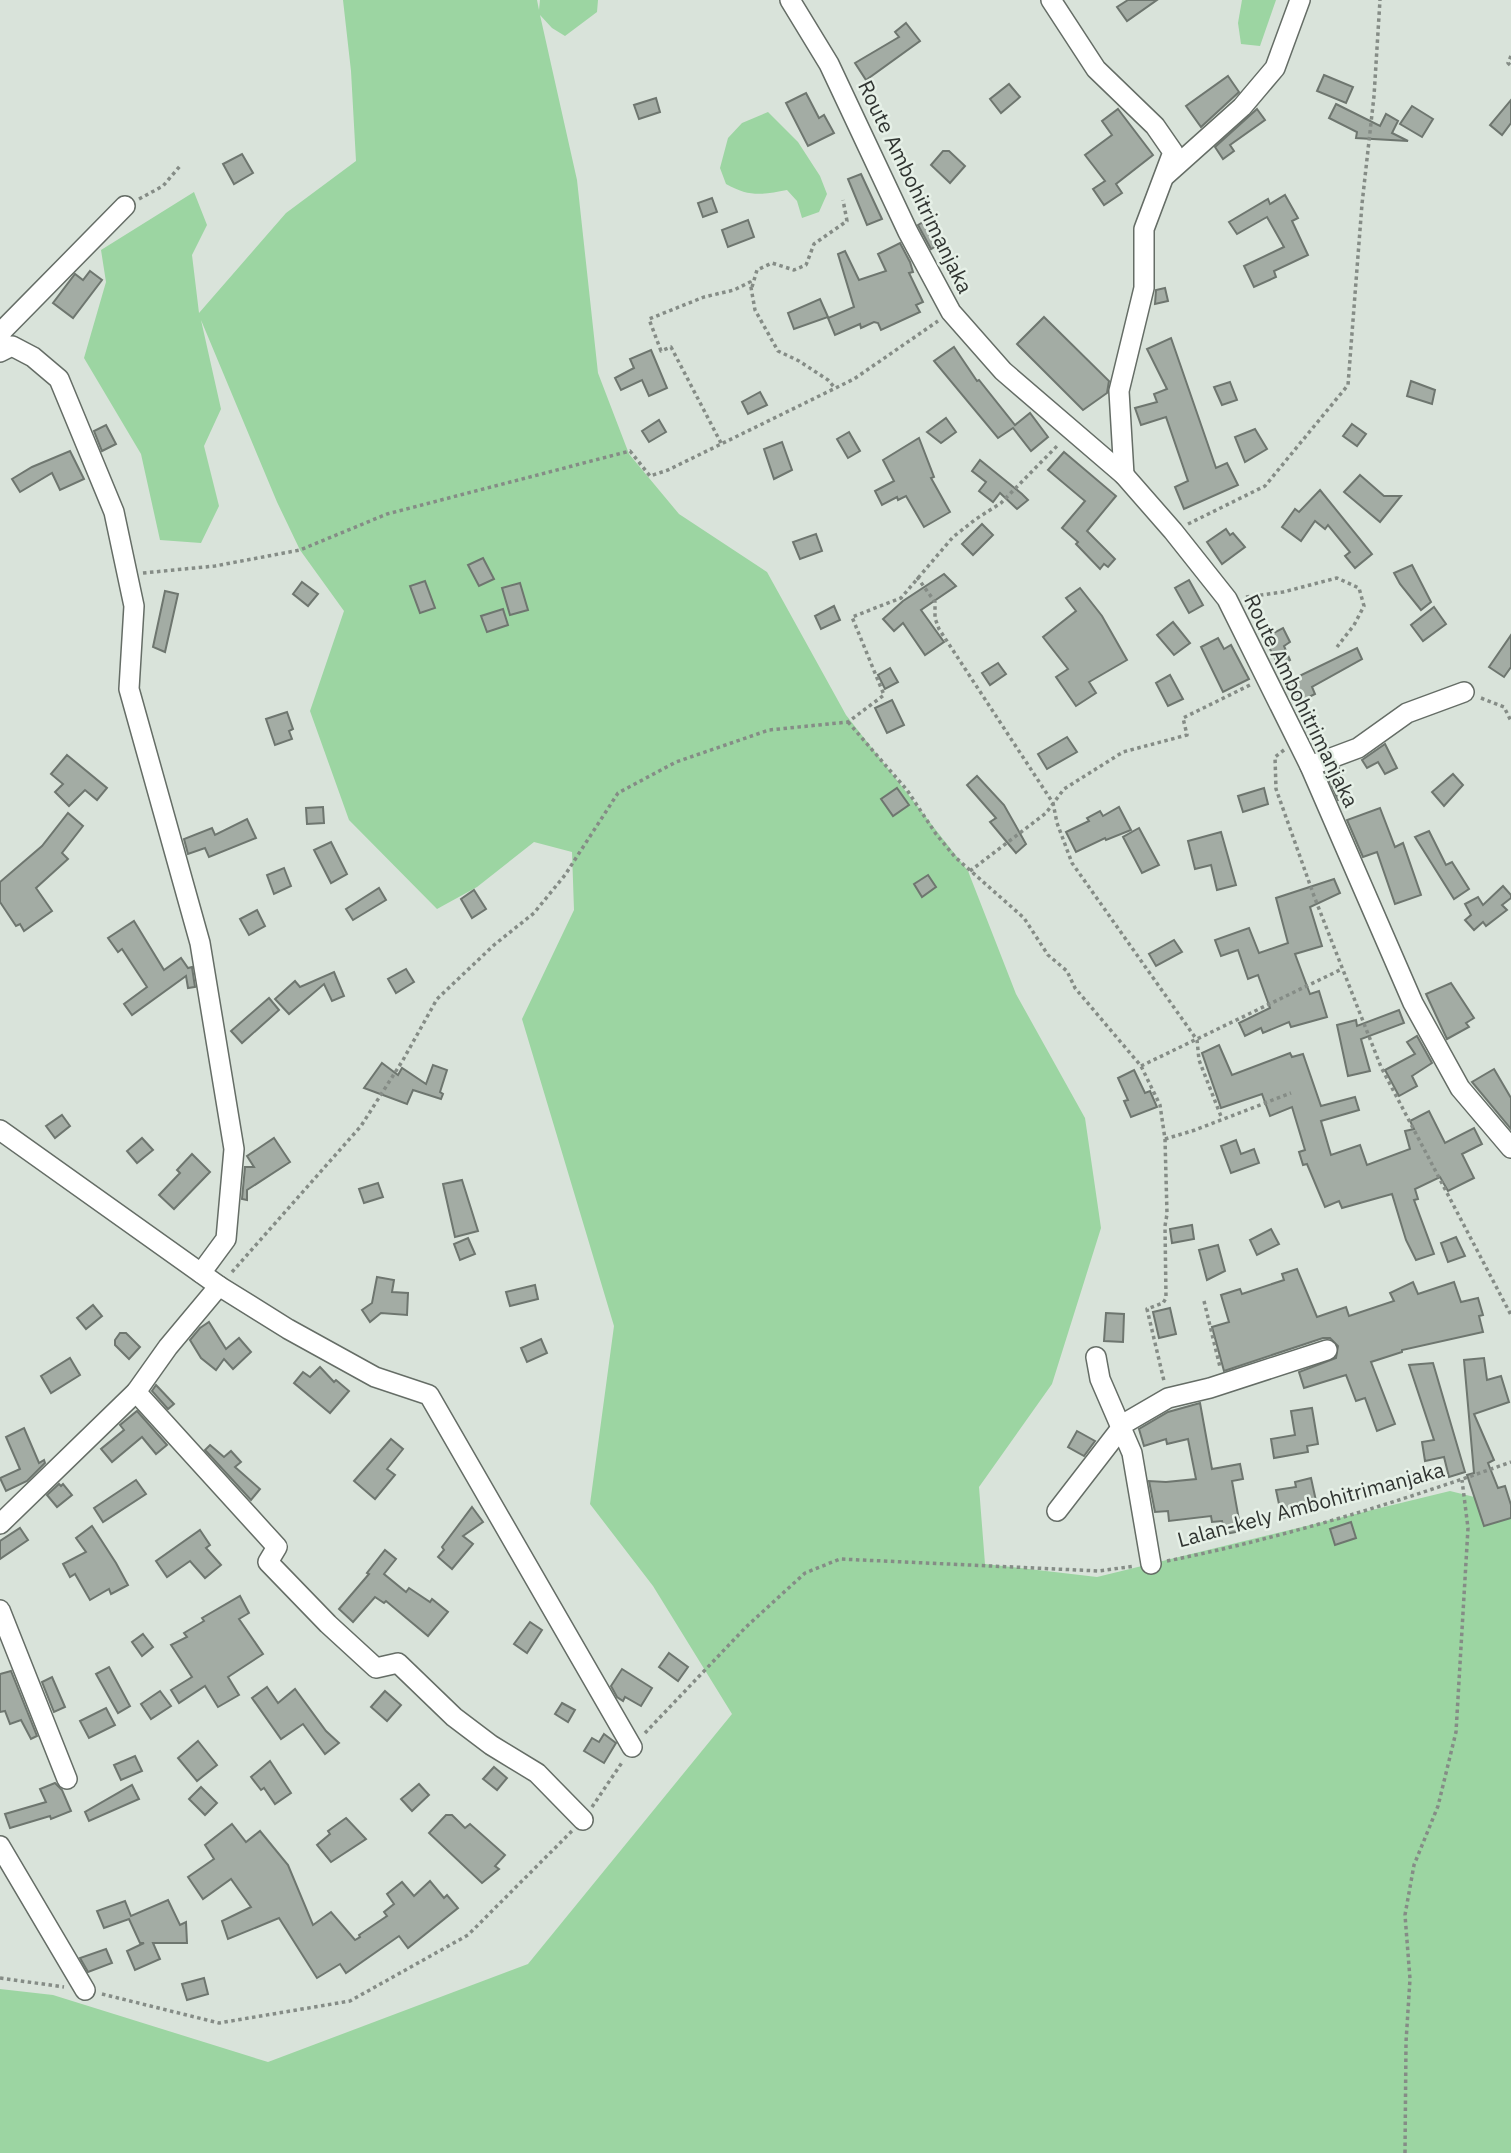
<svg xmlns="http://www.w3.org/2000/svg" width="1511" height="2153" font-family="'IBM Plex Sans',sans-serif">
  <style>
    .green { fill: #9cd5a2 }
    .building { fill: #a3aca4; stroke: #6e766f; stroke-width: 2 }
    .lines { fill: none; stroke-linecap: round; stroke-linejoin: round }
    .minor-casing { stroke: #656d66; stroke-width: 22 }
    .path { stroke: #858c86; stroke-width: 3.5; stroke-dasharray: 3.5 3.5; stroke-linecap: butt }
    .minor { stroke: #fff; stroke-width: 19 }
    .labels { text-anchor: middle; stroke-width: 5; stroke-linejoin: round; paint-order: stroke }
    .street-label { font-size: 21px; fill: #303431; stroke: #e6f0e7 }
  </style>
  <rect width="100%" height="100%" fill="#d9e3da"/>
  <g class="green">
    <path d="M343,0H537L539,10L540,0H598L597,12L565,36L552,28L540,15L577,180L598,373L629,454L679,514L767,572L846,715L968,871L1016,994L1085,1118L1101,1228L1052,1384L979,1487L985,1564L1097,1577L1450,1491L1511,1506V2153H0V1989L53,1995L268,2062L528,1964L732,1714L653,1586L590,1504L614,1326L522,1019L574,910L572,852L534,842L477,887L437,909L349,820L310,711L344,611L300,550L277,502L201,320L221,409L204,446L219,506L201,543L160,540L141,454L84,358L106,282L101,250L194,192L207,225L192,255L199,313L286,213L356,161L351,71Z"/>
    <path d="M1242,0H1276L1260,46L1241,44L1238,23Z"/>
    <path d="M768,112L798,142L820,176L827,194L819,212L802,218L797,201L787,190C762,195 749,197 726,184L720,168L728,138L742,123Z"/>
  </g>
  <g class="building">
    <path d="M1128,0H1157L1127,21L1117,7Z"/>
    <path d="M906,23L920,41L866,80L855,63L899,37L895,32Z"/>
    <path d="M1324,75L1353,87L1346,103L1317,91Z"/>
    <path d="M1228,76L1239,92L1201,127L1186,106Z"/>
    <path d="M1009,84L1020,97L1001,113L990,99Z"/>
    <path d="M806,93L819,118L824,115L834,133L808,146L786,103Z"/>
    <path d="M656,98L660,112L639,119L634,105Z"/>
    <path d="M1511,100V123L1502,135L1490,125Z"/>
    <path d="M1336,104L1380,126L1386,114L1398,121L1392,133L1408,141L1356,138L1357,132L1329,118Z"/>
    <path d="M1412,106L1433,119L1422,137L1400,124Z"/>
    <path d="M1118,109L1153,155L1116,184L1122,193L1104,205L1093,189L1105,181L1085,155L1112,135L1102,121Z"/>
    <path d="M1257,109L1265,120L1230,145L1234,151L1223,159L1215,147Z"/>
    <path d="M943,151H949L965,166L950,183L931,165Z"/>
    <path d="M242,154L253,173L234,184L223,164Z"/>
    <path d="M861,174L882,219L867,225L848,179Z"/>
    <path d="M1285,195L1298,218L1292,221L1308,255L1274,271L1276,277L1254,287L1244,266L1284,247L1267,217L1237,234L1229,222L1268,199L1270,204Z"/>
    <path d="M712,198L717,212L703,217L698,203Z"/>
    <path d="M928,219L943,242L931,249L918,225Z"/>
    <path d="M748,220L754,237L728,247L722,230Z"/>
    <path d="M900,243L910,262L913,272L909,273L923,302L916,305L920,312L881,330L878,323L874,322L861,328L860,324L835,335L828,318L854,307L838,254L845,251L859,280L886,271L878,254Z"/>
    <path d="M90,271L102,280L73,318L53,303L75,274L83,280Z"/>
    <path d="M1165,288L1168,301L1155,304L1156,290Z"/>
    <path d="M820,299L828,317L794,329L788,313Z"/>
    <path d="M1044,317L1109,381L1107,393L1083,410L1017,344Z"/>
    <path d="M1171,338L1216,468L1227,463L1238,485L1184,509L1175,487L1188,481L1166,417L1141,425L1135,408L1157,402L1154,394L1167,389L1147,349Z"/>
    <path d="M954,347L977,381L979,380L1015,425L1030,413L1048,437L1031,451L1013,428L998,438L934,361Z"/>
    <path d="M651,350L667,388L649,396L642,380L621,390L615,378L634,368L630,359Z"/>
    <path d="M1411,381L1435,390L1432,404L1407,396Z"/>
    <path d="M1230,382L1237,400L1222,405L1214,387Z"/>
    <path d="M760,392L767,405L748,414L742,402Z"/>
    <path d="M946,418L956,432L941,443L927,432Z"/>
    <path d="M659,420L666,432L649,442L642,431Z"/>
    <path d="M1352,424L1366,434L1357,446L1343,436Z"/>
    <path d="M106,425L116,444L102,451L94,431Z"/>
    <path d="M1255,429L1267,449L1245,462L1235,437Z"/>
    <path d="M849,432L860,451L848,458L837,439Z"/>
    <path d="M919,438L934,477L931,478L950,512L924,527L906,496L898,500L897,497L882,505L875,491L894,481L883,460Z"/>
    <path d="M782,442L792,470L774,479L764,449Z"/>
    <path d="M70,451L84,479L60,490L52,473L20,492L12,479L32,467Z"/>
    <path d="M1064,452L1116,496L1087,531L1115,559L1108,567L1104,564L1100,569L1076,544L1078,542L1062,528L1085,501L1048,470Z"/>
    <path d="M980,460L1022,494L1028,500L1017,509L1000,493L993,502L979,491L986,482L972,471Z"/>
    <path d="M1360,475L1384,496H1401L1380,522L1344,492Z"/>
    <path d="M1320,490L1372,554L1355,568L1345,556L1350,552L1328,525L1325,529L1315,521L1301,541L1282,527L1295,509L1299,512Z"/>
    <path d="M982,524L993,535L973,555L962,544Z"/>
    <path d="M1226,529L1230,535L1233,533L1245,547L1222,564L1207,542Z"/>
    <path d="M816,534L822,551L800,559L793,542Z"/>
    <path d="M483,558L494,579L479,586L468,565Z"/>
    <path d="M1412,565L1431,602L1421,610L1400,584L1394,573Z"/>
    <path d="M944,574L956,586L921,610L944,642L925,655L903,623L894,631L883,619L903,601Z"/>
    <path d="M1189,580L1203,605L1189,613L1175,588Z"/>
    <path d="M425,581L435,608L420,613L410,586Z"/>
    <path d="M302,582L318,594L308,606L293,594Z"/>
    <path d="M520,583L528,610L510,615L502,588Z"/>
    <path d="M1080,588L1102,616L1127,660L1089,682L1096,693L1076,706L1056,677L1068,669L1043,637L1076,611L1066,598Z"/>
    <path d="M165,591L178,594L165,652L153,647Z"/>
    <path d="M834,606L840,620L821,629L815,616Z"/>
    <path d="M1434,607L1446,624L1423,641L1411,625Z"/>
    <path d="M503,609L508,625L487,632L481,616Z"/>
    <path d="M1173,622L1190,643L1174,655L1157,635Z"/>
    <path d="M1283,628L1290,642L1284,646L1290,660L1279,666L1264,638Z"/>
    <path d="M1511,635V667L1504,677L1489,667Z"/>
    <path d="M1218,638L1224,649L1231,645L1249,679L1223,692L1201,647Z"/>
    <path d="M1357,648L1362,659L1312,687L1315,694L1301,701L1291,680Z"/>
    <path d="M998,663L1006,674L990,685L982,673Z"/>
    <path d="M890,668L898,682L885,689L878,675Z"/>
    <path d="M1170,675L1183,699L1168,706L1156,683Z"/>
    <path d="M892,700L904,725L887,733L875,708Z"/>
    <path d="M287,712L293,729L289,731L292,739L275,745L266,719Z"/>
    <path d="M1067,737L1077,752L1047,769L1038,754Z"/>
    <path d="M1385,744L1397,768L1385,774L1378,762L1367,768L1362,760Z"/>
    <path d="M67,755L107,788L97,800L85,790L69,806L55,792L63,784L51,774Z"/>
    <path d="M1339,768L1350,795L1338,800L1326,773Z"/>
    <path d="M1453,774L1463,785L1444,806L1432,792Z"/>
    <path d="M977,776L1004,805L1026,844L1016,853L990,822L996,818L967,785Z"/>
    <path d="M897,788L909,805L893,816L881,799Z"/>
    <path d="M1264,788L1268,804L1243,812L1238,796Z"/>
    <path d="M323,807L324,823L307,824L306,808Z"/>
    <path d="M1119,807L1131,830L1106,840L1105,838L1076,852L1066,832L1089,821L1087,818L1100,811L1103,816Z"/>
    <path d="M1380,808L1395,847L1403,843L1421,895L1395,904L1377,852L1363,857L1347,820Z"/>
    <path d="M68,813L83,826L62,853L68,859L36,888L52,911L24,931L20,924L16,926L0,902V882L42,846Z"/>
    <path d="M247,819L256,838L209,857L205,848L188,854L184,839L212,828L215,835Z"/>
    <path d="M1139,828L1159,865L1142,873L1123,837Z"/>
    <path d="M1429,831L1446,865L1452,862L1469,889L1454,899L1415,837Z"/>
    <path d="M1221,832L1236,885L1217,890L1211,865L1195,869L1188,841Z"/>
    <path d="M331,842L347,874L331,883L314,850Z"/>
    <path d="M284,868L291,886L274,894L267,875Z"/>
    <path d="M928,875L936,887L922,897L914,884Z"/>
    <path d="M1334,879L1340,893L1310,907L1322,946L1295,954L1310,994L1319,991L1327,1017L1291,1027L1289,1022L1263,1033L1261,1028L1245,1036L1239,1023L1270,1008L1258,975L1248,979L1238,950L1221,956L1215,940L1249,928L1259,953L1288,943L1276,898Z"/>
    <path d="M1503,886L1511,895V898L1502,905L1507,910L1486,926L1483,922L1474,930L1465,920L1471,915L1465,904L1478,897L1483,905Z"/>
    <path d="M379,888L386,900L353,920L346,909Z"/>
    <path d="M474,890L486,909L472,918L461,899Z"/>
    <path d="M257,910L265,926L249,935L240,919Z"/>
    <path d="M134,921L164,970L181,958L188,968L192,967L195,987L188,988L186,976L132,1015L124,1004L147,987L122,949L118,952L108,938Z"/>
    <path d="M1174,940L1182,952L1156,966L1149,954Z"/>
    <path d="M406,969L414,982L396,993L388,979Z"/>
    <path d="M334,972L344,996L332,1001L324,984L289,1014L275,999L295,981L300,987Z"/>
    <path d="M1451,983L1474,1018L1466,1023L1469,1027L1447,1039L1426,994Z"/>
    <path d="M269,998L279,1010L242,1043L231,1031Z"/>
    <path d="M1399,1010L1404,1023L1361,1039L1370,1071L1348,1076L1337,1025L1356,1020L1357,1026Z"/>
    <path d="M1417,1036L1432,1063L1412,1076L1417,1086L1399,1096L1385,1070L1415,1054L1407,1042Z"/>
    <path d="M1219,1045L1232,1075L1290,1053L1292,1057L1303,1054L1321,1106L1355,1097L1359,1110L1321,1121L1331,1155L1360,1145L1367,1165L1410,1149L1405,1131L1414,1129L1410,1121L1429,1111L1445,1143L1474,1128L1482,1144L1462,1154L1474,1178L1448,1191L1440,1177L1415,1189L1418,1199L1414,1200L1434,1254L1416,1260L1406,1240L1392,1194L1342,1208L1339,1201L1325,1207L1307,1164L1303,1165L1299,1152L1305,1150L1292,1107L1270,1116L1262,1094L1221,1108L1202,1053Z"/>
    <path d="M382,1063L398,1075L402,1068L426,1084L433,1065L447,1070L440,1092L443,1094L441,1099L413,1090L407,1104L364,1088Z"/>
    <path d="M1494,1069L1511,1098V1129L1472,1082Z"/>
    <path d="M1134,1070L1145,1093L1150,1091L1157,1107L1131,1117L1124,1101L1128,1100L1118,1078Z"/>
    <path d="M62,1115L70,1126L55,1138L46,1126Z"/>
    <path d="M142,1138L153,1150L137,1163L127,1151Z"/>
    <path d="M274,1138L290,1162L247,1190V1200L242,1199L245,1167H254L247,1156Z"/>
    <path d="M1236,1140L1241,1154L1254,1149L1259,1163L1231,1173L1221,1146Z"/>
    <path d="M192,1154L210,1172L174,1209L159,1195L180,1173L177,1170Z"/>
    <path d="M462,1180L478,1231L455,1237L443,1184Z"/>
    <path d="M378,1183L383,1197L364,1203L359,1189Z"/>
    <path d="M1192,1225L1194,1239L1172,1243L1170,1229Z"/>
    <path d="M1271,1229L1279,1244L1257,1255L1250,1240Z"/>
    <path d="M1456,1237L1465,1256L1448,1262L1441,1243Z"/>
    <path d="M468,1238L475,1254L460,1260L454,1244Z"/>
    <path d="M1218,1245L1225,1271L1207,1280L1199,1250Z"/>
    <path d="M1297,1269L1317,1317L1346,1307L1349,1316L1394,1301L1390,1293L1413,1282L1418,1294L1454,1282L1461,1302L1478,1298L1483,1315L1479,1316L1483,1332L1402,1350V1352L1371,1362L1395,1424L1377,1431L1365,1398L1356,1401L1346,1375L1304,1388L1299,1372L1336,1358L1338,1346L1330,1338H1323L1224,1371L1212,1327L1229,1322L1221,1295L1240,1289L1242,1294L1284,1280L1282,1274Z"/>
    <path d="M377,1277L394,1280L392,1292L408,1293L407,1315L381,1313L370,1322L362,1310L372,1303Z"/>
    <path d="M535,1285L538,1299L510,1306L506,1292Z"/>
    <path d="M93,1305L102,1316L86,1329L77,1318Z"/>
    <path d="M1170,1308L1176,1334L1159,1338L1153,1312Z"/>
    <path d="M1106,1313L1124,1314L1123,1342L1104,1341Z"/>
    <path d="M209,1322L226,1349L239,1338L251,1352L233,1369L224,1359L216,1370L201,1358L190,1340L200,1328Z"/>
    <path d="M120,1333H126L140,1347L129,1359L115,1345V1340Z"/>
    <path d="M541,1339L547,1353L527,1362L521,1348Z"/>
    <path d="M70,1358L80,1375L51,1393L41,1376Z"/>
    <path d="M1484,1358L1487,1380L1501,1376L1509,1402L1474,1414L1494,1460L1488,1463L1498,1488L1505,1486L1511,1505V1518L1484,1526L1467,1475L1474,1473L1464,1360Z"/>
    <path d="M1433,1363L1465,1472L1449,1477L1444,1457L1425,1461L1422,1442L1434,1440L1409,1365Z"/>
    <path d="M320,1367L334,1382L336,1380L349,1391L330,1413L294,1383L303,1372L310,1377Z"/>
    <path d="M156,1385L174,1404L168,1409L152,1391Z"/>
    <path d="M1200,1403L1212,1469L1240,1464L1243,1479L1232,1481L1241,1531L1225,1534L1222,1521L1212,1522L1211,1516L1169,1521L1168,1511L1155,1512L1149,1481L1166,1482L1196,1479L1188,1439L1167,1444L1166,1439L1144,1446L1139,1429L1168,1412Z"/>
    <path d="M1312,1408L1318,1444L1307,1446L1308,1452L1274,1458L1271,1439L1295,1435L1291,1411Z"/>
    <path d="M137,1411L167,1445L156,1454L142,1437L112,1462L101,1449L124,1430L120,1425Z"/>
    <path d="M24,1428L39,1463L44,1460L45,1463L27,1481L6,1491L0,1478L20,1469L6,1437Z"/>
    <path d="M1077,1431L1095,1441L1084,1456L1068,1447Z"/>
    <path d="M391,1439L403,1449L387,1469L395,1475L375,1499L354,1481Z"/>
    <path d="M210,1445L224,1457L231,1451L241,1462L235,1467L260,1489L251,1500L205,1450Z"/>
    <path d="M1311,1478L1318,1510L1282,1518L1276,1490L1296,1487L1295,1482Z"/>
    <path d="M136,1480L146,1494L103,1522L94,1508Z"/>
    <path d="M59,1484L61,1486L63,1484L72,1495L57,1507L47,1495Z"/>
    <path d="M472,1507L483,1522L463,1536L473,1544L452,1569L438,1557L444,1550L442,1547Z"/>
    <path d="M1351,1522L1356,1538L1335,1545L1330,1529Z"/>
    <path d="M92,1526L116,1563L128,1585L111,1594L109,1589L90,1600L75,1574L70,1577L63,1564L86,1552L76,1538Z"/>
    <path d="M20,1528L28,1540L0,1559V1541Z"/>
    <path d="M200,1530L210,1545L206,1548L221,1565L205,1578L190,1561L167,1577L156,1561Z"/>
    <path d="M385,1550L396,1559L384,1574L406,1592L409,1588L430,1602L432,1599L448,1612L428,1636L386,1601L384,1603L375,1597L353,1622L339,1609L369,1574L367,1573Z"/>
    <path d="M240,1596L249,1613L239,1619L263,1654L228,1677L239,1695L218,1707L205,1686L179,1703L171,1690L192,1677L171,1645L187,1637L184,1633L204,1621L202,1618Z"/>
    <path d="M530,1622L542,1630L527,1653L514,1644Z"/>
    <path d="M143,1634L153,1647L142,1656L132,1642Z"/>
    <path d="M669,1653L688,1667L678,1681L659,1667Z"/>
    <path d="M109,1667L130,1706L118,1713L96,1674Z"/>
    <path d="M622,1669L652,1688L641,1706L625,1697L623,1701L617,1697L611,1686Z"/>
    <path d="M11,1671L37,1736L31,1739L21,1720L10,1724L5,1711L0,1712V1674Z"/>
    <path d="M52,1677L65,1707L54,1712L42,1682Z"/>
    <path d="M267,1687L278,1703L295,1689L326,1731L339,1743L325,1754L303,1724L281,1739L252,1698Z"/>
    <path d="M160,1691L171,1706L151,1719L141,1704Z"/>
    <path d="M385,1691L401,1705L387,1721L371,1707Z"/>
    <path d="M562,1703L575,1710L568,1722L555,1714Z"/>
    <path d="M106,1708L115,1725L89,1738L80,1721Z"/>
    <path d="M604,1734L616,1743L604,1763L584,1751L592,1738L599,1742Z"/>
    <path d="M198,1741L217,1765L197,1781L178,1758Z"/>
    <path d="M135,1756L142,1771L121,1780L114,1765Z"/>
    <path d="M270,1761L291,1793L275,1804L264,1788L261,1790L251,1777Z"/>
    <path d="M494,1767L507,1778L497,1790L483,1779Z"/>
    <path d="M55,1783L62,1790L71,1811L51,1819L50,1816L10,1828L5,1814L46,1802L40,1789Z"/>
    <path d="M419,1784L429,1795L412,1811L401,1799Z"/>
    <path d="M132,1785L139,1799L89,1821L85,1812Z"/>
    <path d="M201,1787L217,1803L205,1815L189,1799Z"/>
    <path d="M446,1815H452L465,1828L470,1824L505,1855L495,1866L499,1869L482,1883L429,1833Z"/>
    <path d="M346,1818L366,1839L331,1862L317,1845L330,1834L328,1831Z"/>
    <path d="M232,1824L246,1842L260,1831L288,1865L313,1925L331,1912L355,1940L360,1937L359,1935L387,1916L384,1912L394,1904L387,1894L402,1882L414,1896L430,1881L444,1898L447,1895L458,1908L408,1948L399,1936L346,1973L340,1964L317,1978L279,1918L228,1939L222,1921L251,1907L231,1879L203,1899L188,1877L214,1859L205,1845Z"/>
    <path d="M168,1900L180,1925L186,1922L187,1943H153L160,1959L135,1970L127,1951L144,1943H140L129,1919L104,1928L97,1911L125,1901L131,1916Z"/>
    <path d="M106,1949L112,1963L88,1972L80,1958Z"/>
    <path d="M204,1978L208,1994L187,2000L182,1984Z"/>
  </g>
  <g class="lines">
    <defs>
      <g id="minor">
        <path d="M790,0L829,64L908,232L951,312L1003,371L1124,475L1173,531L1227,599L1310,766L1413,1003L1460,1088L1511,1148"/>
        <path d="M1051,0L1096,69L1155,126L1173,152L1144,229V288L1119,391L1124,475"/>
        <path d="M1166,175L1242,107L1275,68L1300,0"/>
        <path d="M0,337L3,330L125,206"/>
        <path d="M0,352L12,346L33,357L59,379L114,512L134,606L129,689L200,943L234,1149L226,1239L201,1273"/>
        <path d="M1310,766L1358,748L1407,713L1464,692"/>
        <path d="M0,1130L219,1286L288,1329L375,1377L429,1395L632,1747"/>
        <path d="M1096,1357L1100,1379L1132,1453L1151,1564"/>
        <path d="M136,1392L277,1547L268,1562L328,1624L376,1668L398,1663L454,1717L491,1745L537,1773L583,1820"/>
        <path d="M1057,1511L1125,1423L1168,1398L1210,1388L1327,1350"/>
        <path d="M0,1524L136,1392L168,1347L219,1286"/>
        <path d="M0,1610L67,1779"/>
        <path d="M0,1846L85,1990"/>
      </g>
    </defs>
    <use href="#minor" class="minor-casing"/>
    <g class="path">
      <path d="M1511,56L1508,63L1511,66"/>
      <path d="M139,199L163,186L180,166"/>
      <path d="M752,287L757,270L772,263L794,270L806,265L814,244L847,221L843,200"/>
      <path d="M721,443L671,347L661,351L649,319L704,297L734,290L750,282L755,310L778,351L799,361L828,380L835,388"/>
      <path d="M1188,524L1265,486L1348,385L1362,204L1374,96L1380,0"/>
      <path d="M143,573L215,566L300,550L387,514L630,451L650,476L668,470L854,379L938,321"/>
      <path d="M917,577L935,602V618L939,629L1053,803L1057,823L1072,863L1197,1040L1199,1060L1222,1119"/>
      <path d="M1246,597L1283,592L1337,578L1359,588L1364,606L1354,625L1337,647"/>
      <path d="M1481,698L1504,707L1511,721"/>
      <path d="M848,722L907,790L936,834L955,857L1024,918L1048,955L1067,971L1075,988L1141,1066L1160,1105L1165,1139L1167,1214L1165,1226L1166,1298L1163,1303L1147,1309L1164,1381"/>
      <path d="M1284,750L1275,757L1276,789L1314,896L1381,1067L1511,1315"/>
      <path d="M970,871L1046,813L1064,789L1123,752L1187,735L1183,718L1252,684"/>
      <path d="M1141,1066L1342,969"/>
      <path d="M1165,1139L1195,1130L1291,1093"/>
      <path d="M232,1272L361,1126L403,1060L437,999L494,945L534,913L565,875L618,793L676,762L769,730L848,722L884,695L852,617L901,598L953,537L976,519L1001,503L1059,444"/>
      <path d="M1204,1301L1220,1367"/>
      <path d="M1167,1561C1283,1538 1399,1502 1511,1462"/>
      <path d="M645,1733L746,1627L805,1573L840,1559L1099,1571L1135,1566"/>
      <path d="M592,1807L623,1761"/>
      <path d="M0,1978L64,1987"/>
      <path d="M102,1994L219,2023L350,2001L468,1935L572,1831"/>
      <path d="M1405,2153L1406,2042L1410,1979L1405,1915L1414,1865L1438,1806L1456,1732L1468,1528L1462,1480"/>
    </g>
    <use href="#minor" class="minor"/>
  </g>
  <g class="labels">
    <g class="street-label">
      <text transform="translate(915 187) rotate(64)" y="7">Route Ambohitrimanjaka</text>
      <text transform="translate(1301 701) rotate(64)" y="7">Route Ambohitrimanjaka</text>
      <text transform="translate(1311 1505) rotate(-15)" y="7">Lalan-kely Ambohitrimanjaka</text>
    </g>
  </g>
</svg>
